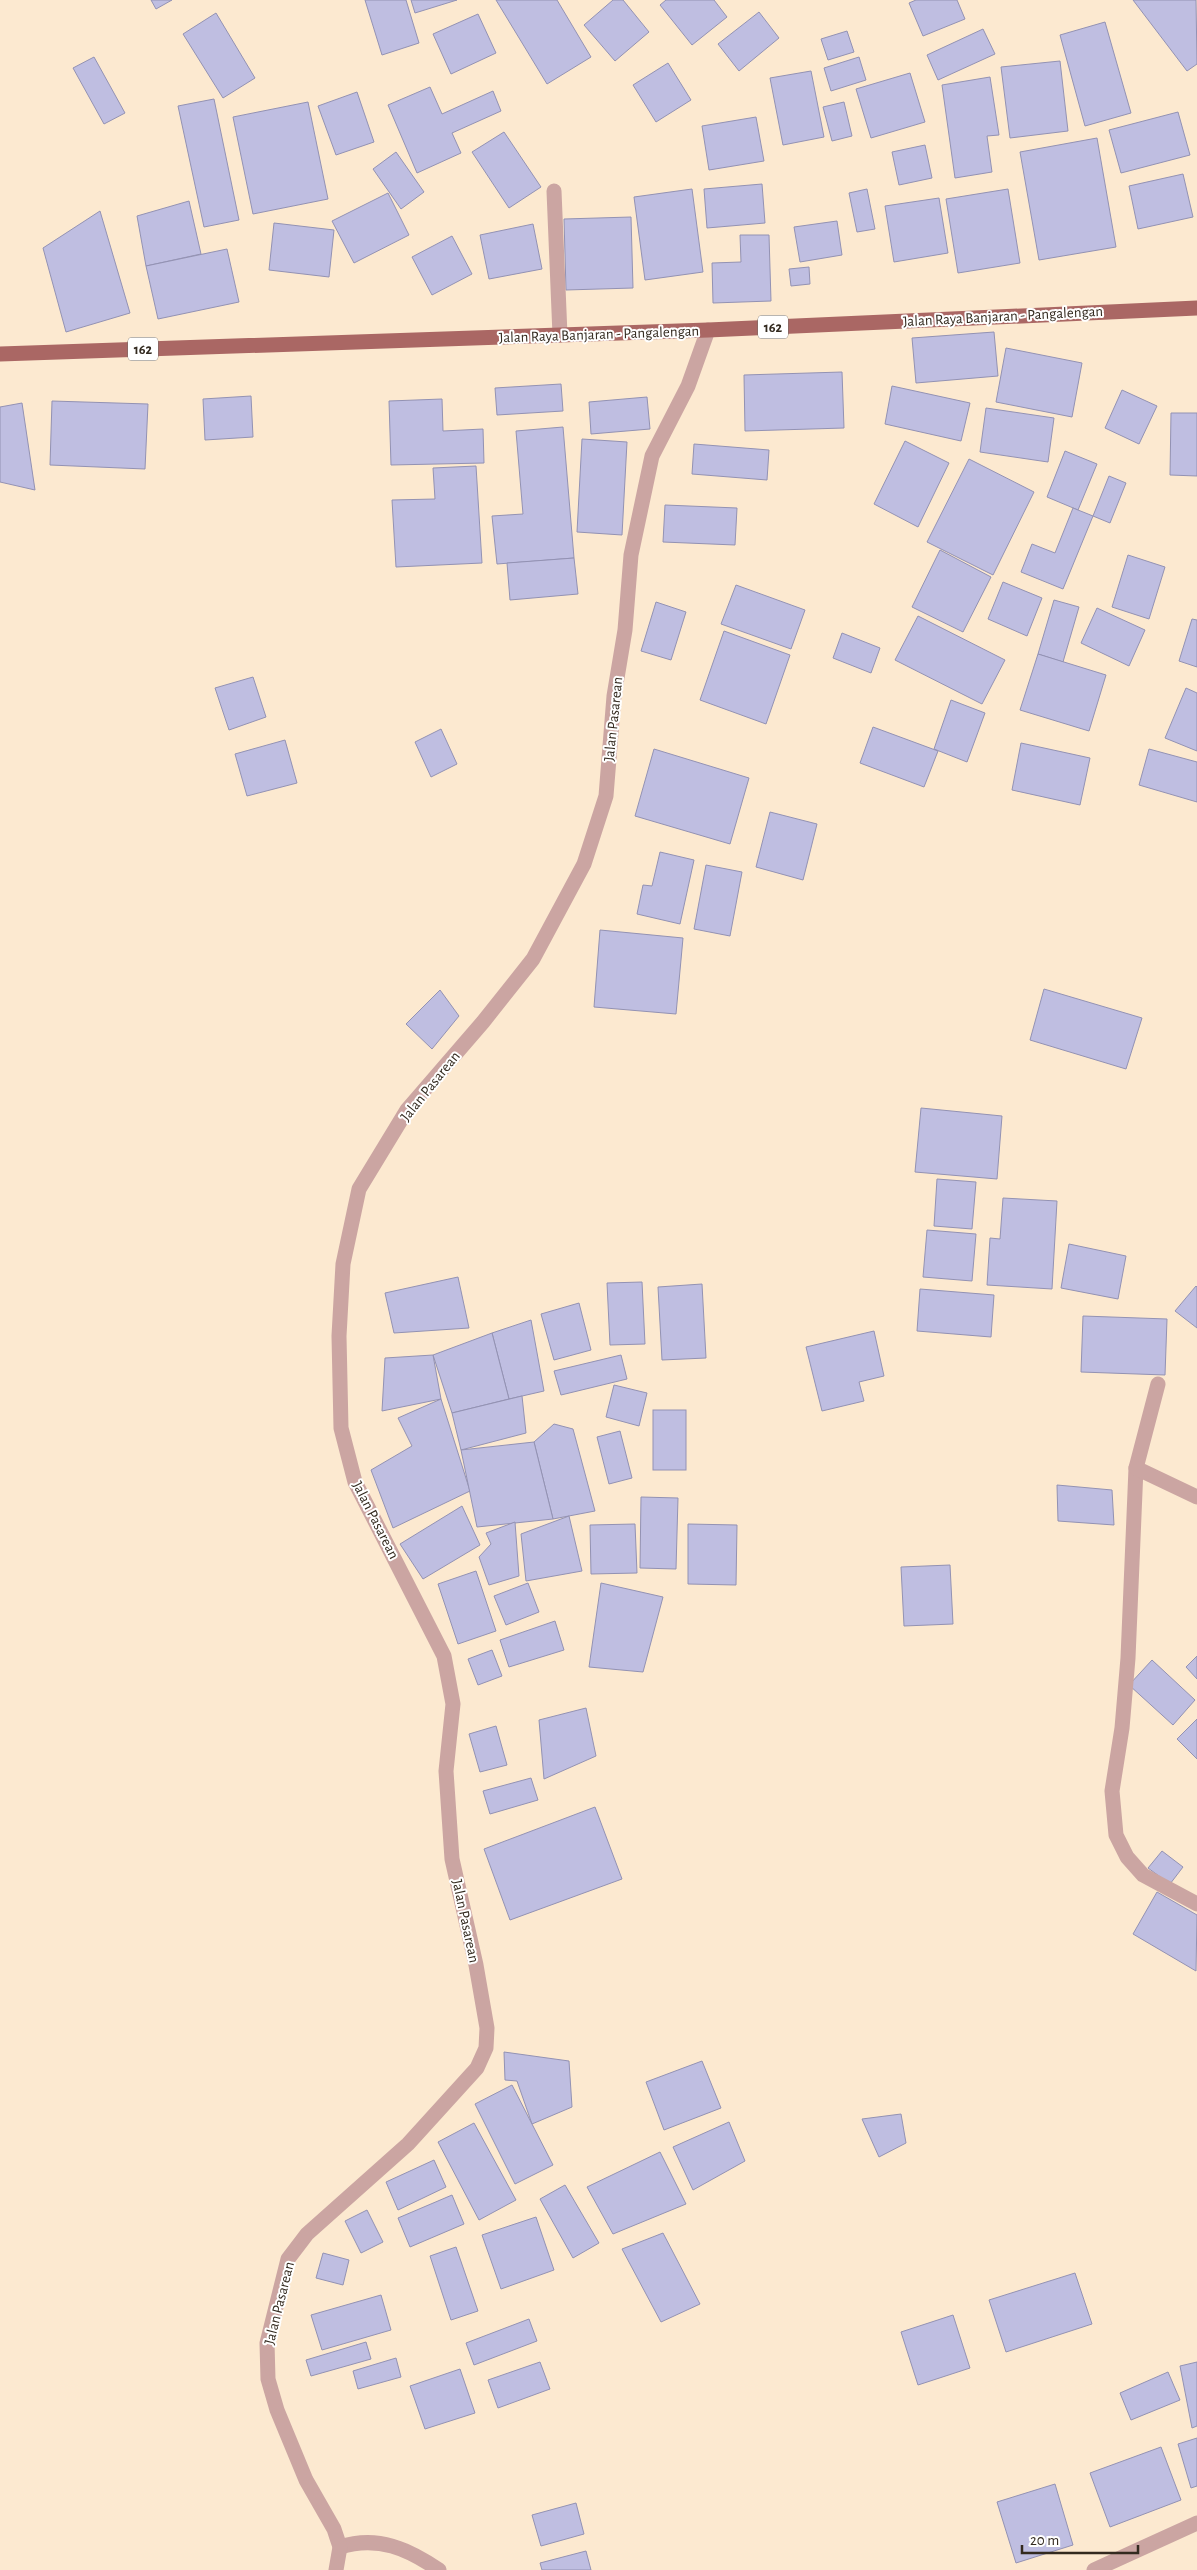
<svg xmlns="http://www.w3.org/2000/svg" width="1197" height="2570" font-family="'Alegreya Sans',sans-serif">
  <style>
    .building { fill: #bfbee1; stroke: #9392b3 }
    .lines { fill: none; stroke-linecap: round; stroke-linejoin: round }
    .minor { stroke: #cba5a2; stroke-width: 15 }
    .primary { stroke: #aa6764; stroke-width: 15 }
    .labels { text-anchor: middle; stroke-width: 4; stroke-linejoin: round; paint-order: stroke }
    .shield { fill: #fff; stroke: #706a62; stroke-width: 1 }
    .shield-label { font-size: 14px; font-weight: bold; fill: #332a1f }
    .street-label { font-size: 15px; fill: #332a1f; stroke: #fff }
  </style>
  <rect width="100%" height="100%" fill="#fce9d0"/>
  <g class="building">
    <path d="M151,0H172L156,9Z"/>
    <path d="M365,0H406L419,43L382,55Z"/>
    <path d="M411,0H457L415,13Z"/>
    <path d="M496,0H557L591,57L547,84Z"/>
    <path d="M613,0H623L649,32L615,61L584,25Z"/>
    <path d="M666,0H714L727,17L692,45L660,5Z"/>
    <path d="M916,0H957L965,19L923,36L909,3Z"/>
    <path d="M1133,0H1196L1197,64L1187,71Z"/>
    <path d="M759,12L779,38L739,71L718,44Z"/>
    <path d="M216,13L255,78L223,98L183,34Z"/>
    <path d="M478,14L496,53L451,74L433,34Z"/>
    <path d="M1105,22L1131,113L1085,126L1060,35Z"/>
    <path d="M983,29L995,54L938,80L927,55Z"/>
    <path d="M847,31L854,52L828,60L821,39Z"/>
    <path d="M94,57L125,113L104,124L73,68Z"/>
    <path d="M859,57L866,80L831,91L824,68Z"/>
    <path d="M1060,61L1068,131L1010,138L1001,67Z"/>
    <path d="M668,63L691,100L656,122L633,85Z"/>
    <path d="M811,71L824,137L783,145L770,78Z"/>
    <path d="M910,73L925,122L871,138L856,89Z"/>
    <path d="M990,77L999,135L987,136L992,172L955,178L942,85Z"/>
    <path d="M430,87L442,114L493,91L501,111L452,133L461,153L417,173L388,105Z"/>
    <path d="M357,92L374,142L336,155L318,106Z"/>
    <path d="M214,99L239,220L204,227L178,106Z"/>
    <path d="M308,102L328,199L253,214L233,117Z"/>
    <path d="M844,102L852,136L832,141L823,107Z"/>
    <path d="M1178,112L1190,155L1121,173L1109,130Z"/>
    <path d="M756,117L764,161L709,170L702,126Z"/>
    <path d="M504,132L541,187L509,208L472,152Z"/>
    <path d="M1097,138L1116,247L1039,260L1020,152Z"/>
    <path d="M925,145L932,178L899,185L892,152Z"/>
    <path d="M396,152L424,192L401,209L373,169Z"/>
    <path d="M1183,174L1193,217L1138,229L1129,186Z"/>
    <path d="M762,184L765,223L707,228L704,189Z"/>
    <path d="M692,189L703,272L645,280L634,197Z"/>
    <path d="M867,189L875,229L857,232L849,193Z"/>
    <path d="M1008,189L1020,263L958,273L946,199Z"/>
    <path d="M388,193L409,235L354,263L332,221Z"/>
    <path d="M939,198L948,253L894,262L885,206Z"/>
    <path d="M189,201L201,254L146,266L137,216Z"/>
    <path d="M100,211L130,313L66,332L43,248Z"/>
    <path d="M631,217L633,288L566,290L564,219Z"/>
    <path d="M837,221L842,255L800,262L794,227Z"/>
    <path d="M274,223L334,230L329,277L269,270Z"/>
    <path d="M533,224L542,269L489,279L480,235Z"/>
    <path d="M740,235H769L771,301L713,303L712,263L741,262Z"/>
    <path d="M452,236L472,274L432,295L412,257Z"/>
    <path d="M227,249L239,302L158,319L146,266Z"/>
    <path d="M809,267L810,284L791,286L789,269Z"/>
    <path d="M994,332L998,376L916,383L912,338Z"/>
    <path d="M1006,348L1082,363L1072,417L996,402Z"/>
    <path d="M842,372L844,428L745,431L744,375Z"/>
    <path d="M561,384L563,411L497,415L495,388Z"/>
    <path d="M892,386L970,403L961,441L885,424Z"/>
    <path d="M1122,390L1157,406L1139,444L1105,428Z"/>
    <path d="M251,396L253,437L205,440L203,399Z"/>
    <path d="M647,397L650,429L591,434L589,402Z"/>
    <path d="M442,399L443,431L483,429L484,463L391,465L389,401Z"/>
    <path d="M52,401L148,404L145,469L50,465Z"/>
    <path d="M22,403L35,490L0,482V407Z"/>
    <path d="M986,408L1054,418L1048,462L980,452Z"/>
    <path d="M1171,413H1197V476L1170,475Z"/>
    <path d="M563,427L574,558L497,564L492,516L523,514L516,431Z"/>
    <path d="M582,439L627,442L622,535L577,532Z"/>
    <path d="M905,441L949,463L918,527L874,504Z"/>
    <path d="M694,444L769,450L767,480L692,474Z"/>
    <path d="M1065,451L1097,464L1078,510L1047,497Z"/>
    <path d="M969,459L1034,492L993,575L927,542Z"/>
    <path d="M476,466L482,563L396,567L392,500L435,499L433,468Z"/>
    <path d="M1109,476L1126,483L1110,523L1093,516Z"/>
    <path d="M665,505L737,508L735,545L663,542Z"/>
    <path d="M1073,508L1093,516L1063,589L1021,572L1032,544L1055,553Z"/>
    <path d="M940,550L991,577L963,632L912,607Z"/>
    <path d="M1128,555L1165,567L1149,619L1112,607Z"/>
    <path d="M574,558L578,594L510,600L507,563Z"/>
    <path d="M1003,582L1042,598L1027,636L988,619Z"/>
    <path d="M736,585L805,610L791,649L721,624Z"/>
    <path d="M1054,600L1079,607L1063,662L1038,654Z"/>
    <path d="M656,602L686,612L671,660L641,651Z"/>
    <path d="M1097,608L1145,630L1129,666L1081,643Z"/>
    <path d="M918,616L1005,660L982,704L895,660Z"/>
    <path d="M1192,619L1197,620V667L1179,661Z"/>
    <path d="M724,631L790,655L766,724L700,700Z"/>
    <path d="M842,633L880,648L871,673L833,658Z"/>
    <path d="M1038,654L1106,675L1089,731L1020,710Z"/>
    <path d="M253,677L266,717L229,730L215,688Z"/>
    <path d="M1186,688L1197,693V751L1165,738Z"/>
    <path d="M951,700L985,713L967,762L934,749Z"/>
    <path d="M873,727L938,751L924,787L860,763Z"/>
    <path d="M441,729L457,764L431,777L415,742Z"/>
    <path d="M285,740L297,783L247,796L235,754Z"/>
    <path d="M1021,743L1090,758L1080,805L1012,790Z"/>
    <path d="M654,749L749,778L730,844L635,816Z"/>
    <path d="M1149,749L1197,762V802L1139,785Z"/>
    <path d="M770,812L817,824L803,880L756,867Z"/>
    <path d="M660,852L694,860L680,924L637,914L643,885L652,886Z"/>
    <path d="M706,865L742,872L730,936L694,929Z"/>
    <path d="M600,930L683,938L676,1014L594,1007Z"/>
    <path d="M1044,989L1142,1018L1126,1069L1030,1040Z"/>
    <path d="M440,990L459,1016L432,1049L406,1024Z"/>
    <path d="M921,1108L1002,1116L997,1179L915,1172Z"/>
    <path d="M937,1179L976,1182L972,1229L934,1226Z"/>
    <path d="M1003,1198L1057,1201L1052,1289L987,1285L990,1238L1000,1239Z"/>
    <path d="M927,1230L976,1234L972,1281L923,1277Z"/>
    <path d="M1069,1244L1126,1256L1118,1299L1061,1288Z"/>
    <path d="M458,1277L469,1328L394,1333L385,1293Z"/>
    <path d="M642,1282L645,1344L610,1345L607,1283Z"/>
    <path d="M702,1284L706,1358L662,1360L658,1287Z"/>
    <path d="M1196,1286L1197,1287V1328L1175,1311Z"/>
    <path d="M920,1289L994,1295L991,1337L917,1331Z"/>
    <path d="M579,1303L591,1350L554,1360L541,1314Z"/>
    <path d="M1083,1316L1167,1319L1165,1375L1081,1372Z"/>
    <path d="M531,1320L544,1391L509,1399L492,1333Z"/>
    <path d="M874,1331L884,1376L859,1382L864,1401L822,1411L806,1347Z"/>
    <path d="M492,1333L509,1399L452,1413L433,1355Z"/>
    <path d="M433,1355L441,1399L382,1411L385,1358Z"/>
    <path d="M621,1355L627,1379L561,1395L554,1371Z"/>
    <path d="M614,1385L647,1393L639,1426L606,1417Z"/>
    <path d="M522,1396L526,1433L461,1450L452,1413Z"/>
    <path d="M441,1399L470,1491L393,1528L371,1470L412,1446L398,1418Z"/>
    <rect x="653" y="1410" width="33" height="60"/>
    <path d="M554,1424L573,1429L595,1511L553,1519L534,1442Z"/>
    <path d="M620,1431L632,1478L609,1484L597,1437Z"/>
    <path d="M534,1442L553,1519L477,1527L461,1450Z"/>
    <path d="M1057,1485L1112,1490L1114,1525L1058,1521Z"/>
    <path d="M641,1497L678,1498L676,1569L640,1568Z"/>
    <path d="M462,1506L480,1545L423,1579L400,1544Z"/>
    <path d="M569,1516L582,1571L526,1581L521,1534Z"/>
    <path d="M515,1522L519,1576L489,1585L479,1557L491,1544L486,1533Z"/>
    <path d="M635,1524L637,1573L591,1574L590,1525Z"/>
    <path d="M688,1524L737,1525L736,1585L688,1584Z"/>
    <path d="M950,1565L953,1624L904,1626L901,1567Z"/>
    <path d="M476,1571L496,1631L458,1644L438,1584Z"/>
    <path d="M528,1583L539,1612L506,1625L494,1596Z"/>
    <path d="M601,1583L663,1597L643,1672L589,1667Z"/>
    <path d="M555,1621L564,1650L509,1667L500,1640Z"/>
    <path d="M492,1650L502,1676L478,1685L468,1659Z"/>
    <path d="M1197,1656V1679L1186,1667Z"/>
    <path d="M1152,1660L1195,1700L1173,1725L1129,1685Z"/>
    <path d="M586,1708L596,1756L544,1779L539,1720Z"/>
    <path d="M1197,1719V1759L1177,1739Z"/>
    <path d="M496,1726L507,1765L480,1772L469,1734Z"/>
    <path d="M531,1778L538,1800L490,1814L483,1791Z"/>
    <path d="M595,1807L622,1879L510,1920L484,1849Z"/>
    <path d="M1162,1851L1183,1867L1170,1884L1148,1868Z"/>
    <path d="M1157,1892L1197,1915L1196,1971L1133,1934Z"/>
    <path d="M504,2052L569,2061L572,2107L532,2124L517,2081L505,2080Z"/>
    <path d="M702,2061L721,2108L664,2130L646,2082Z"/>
    <path d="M512,2085L553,2165L515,2184L475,2104Z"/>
    <path d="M901,2114L906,2143L879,2157L862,2119Z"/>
    <path d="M729,2122L745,2161L693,2190L673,2147Z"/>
    <path d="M474,2123L516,2200L479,2220L438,2142Z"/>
    <path d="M660,2152L686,2204L613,2234L587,2187Z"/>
    <path d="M434,2160L446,2187L398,2210L386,2182Z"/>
    <path d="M565,2185L599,2243L573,2258L540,2199Z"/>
    <path d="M452,2195L464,2224L410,2247L398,2218Z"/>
    <path d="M367,2210L383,2242L361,2253L345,2221Z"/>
    <path d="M536,2217L554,2270L501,2289L482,2235Z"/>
    <path d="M663,2233L700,2304L661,2322L622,2249Z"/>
    <path d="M456,2247L478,2311L451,2320L430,2256Z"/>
    <path d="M323,2253L349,2260L343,2285L316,2278Z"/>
    <path d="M1075,2273L1092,2324L1006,2352L989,2300Z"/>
    <path d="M381,2295L391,2330L322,2350L311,2315Z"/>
    <path d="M953,2315L970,2368L918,2385L901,2332Z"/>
    <path d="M529,2319L537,2341L474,2365L466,2343Z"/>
    <path d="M366,2342L371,2359L311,2376L306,2360Z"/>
    <path d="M396,2358L401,2377L358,2389L353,2371Z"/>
    <path d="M540,2362L550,2389L498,2408L488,2380Z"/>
    <path d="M1197,2362V2426L1192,2428L1180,2366Z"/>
    <path d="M460,2369L475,2413L425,2429L410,2386Z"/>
    <path d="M1168,2372L1180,2400L1131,2420L1120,2393Z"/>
    <path d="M1197,2438V2486L1191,2488L1178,2444Z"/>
    <path d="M1161,2447L1181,2500L1110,2527L1090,2473Z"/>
    <path d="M1055,2484L1073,2545L1016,2563L997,2502Z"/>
    <path d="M576,2503L584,2534L541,2546L532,2515Z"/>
    <path d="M586,2551L591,2570H542L540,2563Z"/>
  </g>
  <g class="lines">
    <g class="minor">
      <path d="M554,191L560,335"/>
      <path d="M1158,1384L1136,1468L1128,1658L1122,1728L1112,1791L1116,1835L1127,1857L1143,1875L1197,1904"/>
      <path d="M1136,1468L1197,1497"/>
      <path d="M340,2547C378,2535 408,2549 439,2570"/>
      <path d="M336,2570L340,2547L334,2529L306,2480L277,2410L268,2379L267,2343L288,2259L307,2234L408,2144L477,2068L486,2048L487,2028L476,1965L452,1859L446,1771L453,1704L444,1656L355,1482L341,1428L339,1336L343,1264L359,1189L407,1110L483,1022L533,959L584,864L606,796L614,696L625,630L631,555L652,456L688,386L708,330"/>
      <path d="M1094,2570L1197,2523"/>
    </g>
    <path class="primary" d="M0,354L708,330L1197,308"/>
  </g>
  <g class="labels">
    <g class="shield">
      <rect x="758" y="315.5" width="30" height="23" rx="4"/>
      <rect x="128" y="337.5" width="30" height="23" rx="4"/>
    </g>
    <g class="shield-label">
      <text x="773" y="332">162</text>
      <text x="143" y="354">162</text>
    </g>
    <g class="street-label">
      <text transform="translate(1003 316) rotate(-3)" y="5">Jalan Raya Banjaran - Pangalengan</text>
      <text transform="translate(599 334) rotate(-2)" y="5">Jalan Raya Banjaran - Pangalengan</text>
      <text transform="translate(613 719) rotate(-84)" y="5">Jalan Pasarean</text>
      <text transform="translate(430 1086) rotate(-51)" y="5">Jalan Pasarean</text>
      <text transform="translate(376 1520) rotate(63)" y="5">Jalan Pasarean</text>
      <text transform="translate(466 1921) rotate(78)" y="5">Jalan Pasarean</text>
      <text transform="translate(279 2303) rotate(-76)" y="5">Jalan Pasarean</text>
    </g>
  </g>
  <path d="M1022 2545v8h116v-8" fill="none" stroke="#332a1f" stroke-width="2.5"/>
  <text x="1030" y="2545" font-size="15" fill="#332a1f" stroke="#ffffff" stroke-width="4" paint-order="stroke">20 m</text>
</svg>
